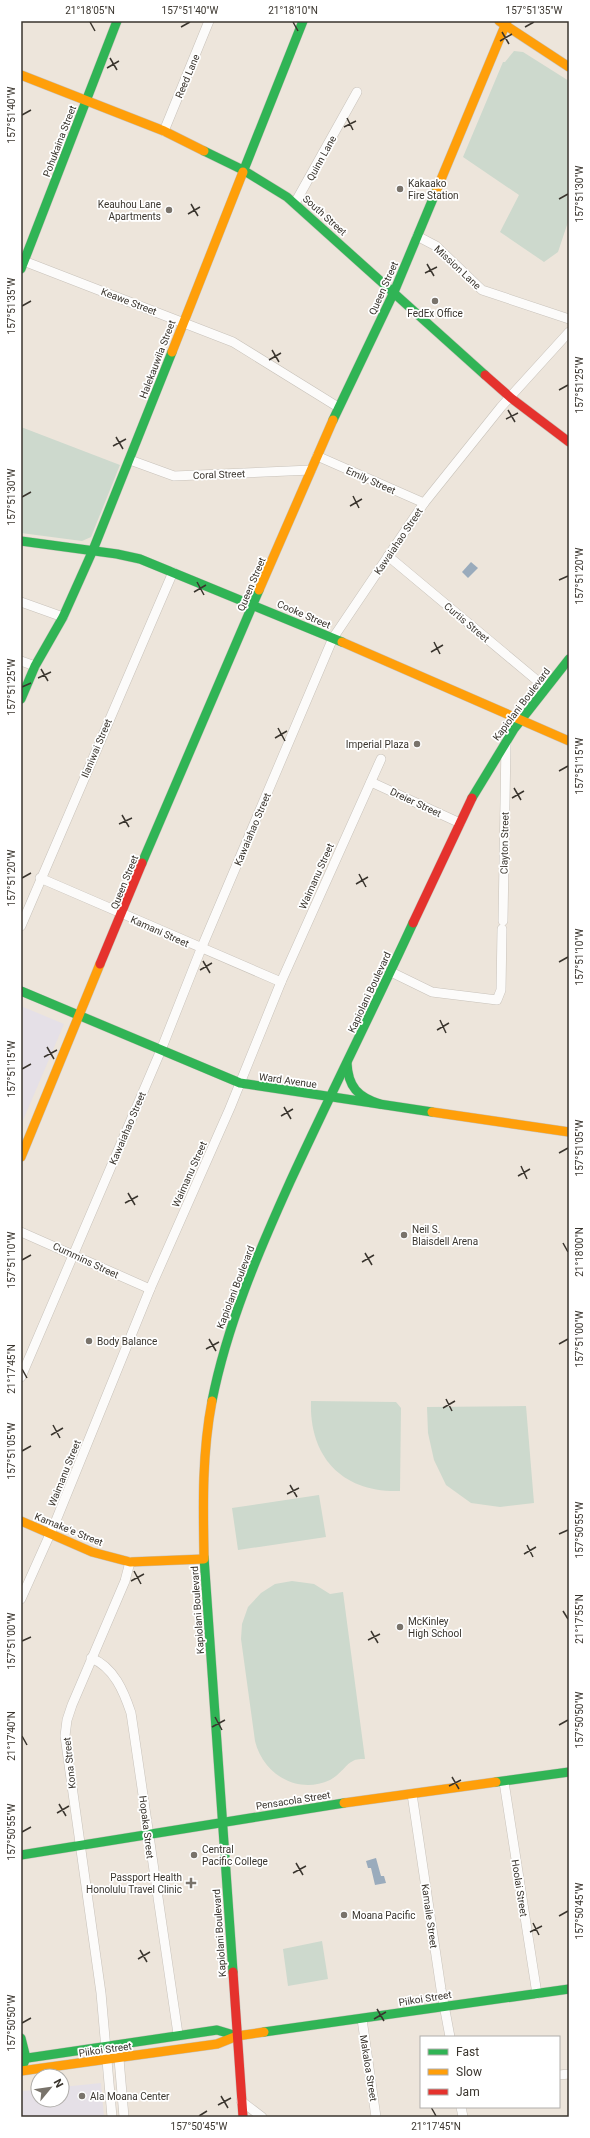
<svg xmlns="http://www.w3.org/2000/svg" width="590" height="2138" font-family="Roboto,sans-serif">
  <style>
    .commercial { fill: #e5e0e7 }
    .green { fill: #cdd9cd }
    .water { fill: #9aabbc }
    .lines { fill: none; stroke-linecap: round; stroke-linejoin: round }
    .street-casing { stroke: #c8c2ba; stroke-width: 10 }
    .fast-casing { stroke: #c8c2ba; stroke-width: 10 }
    .slow-casing { stroke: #c8c2ba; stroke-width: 10 }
    .jam-casing { stroke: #c8c2ba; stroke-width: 10 }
    .street { stroke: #fcfbfa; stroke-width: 9 }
    .fast { stroke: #30b455; stroke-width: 9 }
    .slow { stroke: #ff9f0a; stroke-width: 9 }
    .jam { stroke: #e5322d; stroke-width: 9 }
    .ticks { fill: none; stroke: #3a352e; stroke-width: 1.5 }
    .poi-dot { fill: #79736b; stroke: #fff; stroke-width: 1.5 }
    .labels { text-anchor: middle; stroke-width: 3.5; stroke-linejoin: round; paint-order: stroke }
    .street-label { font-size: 10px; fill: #3a352e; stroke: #fff }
    .poi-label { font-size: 10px; fill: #3a352e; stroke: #fff; text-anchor: start }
    .neatline { fill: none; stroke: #3a352e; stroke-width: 1.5 }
    .ticks-label { font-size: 10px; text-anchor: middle; fill: #3a352e }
  </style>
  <rect width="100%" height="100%" fill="#ede5db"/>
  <g class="commercial">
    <path d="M21,1006L64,1024L21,1125Z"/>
    <path d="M101,2083L104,2117H21V2091L38,2090V2100H62V2087Z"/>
  </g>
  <g class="green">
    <path d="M514,51L523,52L569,81V219L558,252L544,262L500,232L519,195L463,157L503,62H505Z"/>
    <path d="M21,427L120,465L91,537L82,541L21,533Z"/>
    <path d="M311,1401L396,1402L401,1408L400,1491C343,1493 309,1458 311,1401Z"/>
    <path d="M526,1406L534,1503L500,1507L471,1503L446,1485L434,1460L428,1433L427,1407Z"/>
    <path d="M319,1495L326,1537L238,1550L232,1508Z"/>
    <path d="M292,1581L314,1584L330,1594L343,1592L365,1759C362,1759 356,1759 353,1761C347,1763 340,1775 330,1780C297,1795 263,1774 255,1741L241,1639L242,1624L248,1607L261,1593L275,1584Z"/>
    <path d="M322,1941L328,1979L288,1986L283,1949Z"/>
  </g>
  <g class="water">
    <path d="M471,562L478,568L468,578L462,572Z"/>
    <path d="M376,1858L381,1876H384L386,1883L375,1885L371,1868H368L366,1861Z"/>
  </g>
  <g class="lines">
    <defs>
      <g id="street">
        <path d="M164,131L209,21"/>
        <path d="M295,203L357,92"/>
        <path d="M417,236L436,246L482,290L569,319"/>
        <path d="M21,260L233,342L338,407"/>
        <path d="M317,456L424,503"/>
        <path d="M130,460L174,476L311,470"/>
        <path d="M388,556L546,688"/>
        <path d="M21,602L63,617"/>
        <path d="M21,661L35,666"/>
        <path d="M371,782L460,823"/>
        <path d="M40,878L281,982"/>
        <path d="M503,921L506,743"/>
        <path d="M21,926L173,572"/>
        <path d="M391,972L432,992L497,1000L501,990L502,929"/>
        <path d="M21,1232L150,1289"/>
        <path d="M21,1377L161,1050L201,949L333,638L424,503L501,407L569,332"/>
        <path d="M21,1599L55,1523L150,1289L230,1108L281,982L381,759"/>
        <path d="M91,1658C114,1667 124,1692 131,1713L178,2034"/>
        <path d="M504,1782L537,1994"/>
        <path d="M412,1794L441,1989L450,2037"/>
        <path d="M362,2019L376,2117"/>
        <path d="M115,2054L119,2059L124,2117"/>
        <path d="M559,2075L569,2074"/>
        <path d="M241,2101L262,2117"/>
        <path d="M461,2107L463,2117"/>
        <path d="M112,2117L101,1993L65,1736L67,1720L72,1705L125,1581L130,1562"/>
      </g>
      <g id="fast">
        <path d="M204,151L243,170L287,197L485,375"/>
        <path d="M243,172L303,21"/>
        <path d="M21,269L117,21"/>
        <path d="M333,420L394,292L437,189"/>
        <path d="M21,541L117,554L140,559L342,642"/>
        <path d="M21,699L35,666L63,617L93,550L172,352"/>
        <path d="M472,798L514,729L569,659"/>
        <path d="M142,863L259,590"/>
        <path d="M21,991L240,1083L432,1112"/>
        <path d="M347,1063C348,1087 358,1097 380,1104"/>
        <path d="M212,1401C227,1325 258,1253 290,1182C330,1095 373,1010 413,923"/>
        <path d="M204,1557L233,1972"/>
        <path d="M496,1782L569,1772"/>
        <path d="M21,1855L344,1803"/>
        <path d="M264,2032L569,1989"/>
        <path d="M21,2038L26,2058L23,2065"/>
        <path d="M21,2059L217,2030L237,2036"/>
      </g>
      <g id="slow">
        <path d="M499,21L569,67"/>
        <path d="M21,75L164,131L204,151"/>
        <path d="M437,189L507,21"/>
        <path d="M172,352L243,172"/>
        <path d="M259,590L333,420"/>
        <path d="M342,642L569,741"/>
        <path d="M432,1112L569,1132"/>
        <path d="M21,1157L100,964"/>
        <path d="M21,1521L92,1552L130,1562L204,1559"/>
        <path d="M204,1557C203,1504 202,1453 212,1401"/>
        <path d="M344,1803L496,1782"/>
        <path d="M21,2071L217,2044L237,2036L264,2032"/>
      </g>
      <g id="jam">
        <path d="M485,375L511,398L569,442"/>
        <path d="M413,923L472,798"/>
        <path d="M100,964L142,863"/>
        <path d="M233,1972L243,2117"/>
      </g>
    </defs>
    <use href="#street" class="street-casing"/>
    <use href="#fast" class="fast-casing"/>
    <use href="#slow" class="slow-casing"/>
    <use href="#jam" class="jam-casing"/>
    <use href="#street" class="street"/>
    <use href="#fast" class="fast"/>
    <use href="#slow" class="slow"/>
    <use href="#jam" class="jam"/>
  </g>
  <path class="ticks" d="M90,22L95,31M293,22L298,31M181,27L190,22M525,27L534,22M502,32L509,44M500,41L512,34M110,58L117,70M107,68L119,61M22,115L31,110M347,118L353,130M344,127L356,121M559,199L568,194M191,204L198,216M188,214L200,207M427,264L434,276M425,273L437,267M22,306L31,301M272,350L279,362M269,360L281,353M559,390L568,385M508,410L515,422M506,419L518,413M116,437L123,449M113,446L126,439M353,496L359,508M22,497L31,492M350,506L362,499M559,580L568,576M197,582L204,595M194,592L206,585M434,642L440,654M431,652L443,645M41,669L48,681M38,678L51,672M22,687L31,683M278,728L285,741M275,738L287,731M559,771L568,766M514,788L521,800M512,798L524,791M122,815L129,827M119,824L132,818M359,874L366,887M22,878L31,873M356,884L368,877M203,961L210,973M559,962L568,957M200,970L212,963M440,1020L446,1033M437,1030L449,1023M47,1047L54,1059M44,1057L57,1050M22,1069L31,1064M284,1107L291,1119M281,1116L293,1109M559,1153L568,1148M521,1166L527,1179M518,1176L530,1169M128,1193L135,1205M125,1203L138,1196M563,1243L568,1252M365,1253L372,1265M22,1260L31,1255M362,1262L374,1255M209,1339L216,1351M559,1344L568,1339M206,1349L219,1342M22,1369L27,1378M446,1399L452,1411M443,1408L455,1401M53,1425L60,1438M51,1435L63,1428M22,1451L31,1446M290,1485L297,1497M287,1494L299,1488M559,1534L568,1530M527,1545L533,1557M524,1554L536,1547M134,1571L141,1584M131,1581L144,1574M563,1611L568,1619M371,1631L378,1643M368,1640L380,1634M22,1641L31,1637M215,1717L222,1730M559,1725L568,1720M212,1727L225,1720M22,1736L27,1745M452,1777L459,1789M449,1786L461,1780M59,1804L66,1816M57,1813L69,1806M22,1832L31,1827M296,1863L303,1875M293,1873L306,1866M559,1916L568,1911M533,1923L539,1935M530,1932L542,1926M140,1950L147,1962M138,1959L150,1952M377,2009L384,2021M374,2019L386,2012M22,2023L31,2018M221,2096L228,2108M218,2105L231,2098M431,2107L436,2116M199,2116L207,2111"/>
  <g class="poi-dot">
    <circle cx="400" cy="189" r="4"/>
    <circle cx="169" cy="210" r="4"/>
    <circle cx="435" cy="301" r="4"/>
    <circle cx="417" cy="744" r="4"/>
    <circle cx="404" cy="1235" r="4"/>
    <circle cx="89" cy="1341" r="4"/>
    <circle cx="400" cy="1627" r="4"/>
    <circle cx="194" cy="1855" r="4"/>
    <path d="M189 1877h4v4h4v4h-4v4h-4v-4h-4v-4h4z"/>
    <circle cx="344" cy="1915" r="4"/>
    <circle cx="82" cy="2096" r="4"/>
  </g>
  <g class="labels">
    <g class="street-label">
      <text transform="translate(187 76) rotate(-67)" y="4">Reed Lane</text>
      <text transform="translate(59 141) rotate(-69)" y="4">Pohukaina Street</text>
      <text transform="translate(321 158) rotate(-61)" y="4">Quinn Lane</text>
      <text transform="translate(325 215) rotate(42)" y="4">South Street</text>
      <text transform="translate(458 267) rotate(43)" y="4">Mission Lane</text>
      <text transform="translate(383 288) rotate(-66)" y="4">Queen Street</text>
      <text transform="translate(129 301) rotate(21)" y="4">Keawe Street</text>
      <text transform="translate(157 359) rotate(-69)" y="4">Halekauwila Street</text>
      <text transform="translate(219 474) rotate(-2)" y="4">Coral Street</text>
      <text transform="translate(371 480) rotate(24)" y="4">Emily Street</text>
      <text transform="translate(398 541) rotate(-56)" y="4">Kawaiahao Street</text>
      <text transform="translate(251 584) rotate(-67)" y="4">Queen Street</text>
      <text transform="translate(304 614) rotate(23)" y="4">Cooke Street</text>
      <text transform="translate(467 622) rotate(40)" y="4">Curtis Street</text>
      <text transform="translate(521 704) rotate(-53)" y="4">Kapiolani Boulevard</text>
      <text transform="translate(96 748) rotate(-67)" y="4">Ilaniwai Street</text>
      <text transform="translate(416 802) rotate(25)" y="4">Dreier Street</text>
      <text transform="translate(252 829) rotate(-67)" y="4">Kawaiahao Street</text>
      <text transform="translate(504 843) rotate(-89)" y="4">Clayton Street</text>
      <text transform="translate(316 876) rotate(-66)" y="4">Waimanu Street</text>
      <text transform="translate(124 882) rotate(-68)" y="4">Queen Street</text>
      <text transform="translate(160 931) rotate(24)" y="4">Kamani Street</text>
      <text transform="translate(369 992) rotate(-65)" y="4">Kapiolani Boulevard</text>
      <text transform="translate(288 1080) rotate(8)" y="4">Ward Avenue</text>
      <text transform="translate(127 1128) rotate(-67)" y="4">Kawaiahao Street</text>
      <text transform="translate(189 1174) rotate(-66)" y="4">Waimanu Street</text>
      <text transform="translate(86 1260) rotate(25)" y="4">Cummins Street</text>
      <text transform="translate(235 1287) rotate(-69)" y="4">Kapiolani Boulevard</text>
      <text transform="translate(64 1473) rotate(-68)" y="4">Waimanu Street</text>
      <text transform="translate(69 1529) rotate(22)" y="4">Kamakeʻe Street</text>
      <text transform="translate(197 1610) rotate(-94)" y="4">Kapiolani Boulevard</text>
      <text transform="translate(69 1763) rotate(-96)" y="4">Kona Street</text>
      <text transform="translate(293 1800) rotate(-9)" y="4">Pensacola Street</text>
      <text transform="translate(147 1827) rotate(83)" y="4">Hopaka Street</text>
      <text transform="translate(520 1888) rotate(81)" y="4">Hoolai Street</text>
      <text transform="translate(430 1916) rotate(82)" y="4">Kamaile Street</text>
      <text transform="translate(219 1933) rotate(-94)" y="4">Kapiolani Boulevard</text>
      <text transform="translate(425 1998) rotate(-9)" y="4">Piikoi Street</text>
      <text transform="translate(105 2049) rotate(-8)" y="4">Piikoi Street</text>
      <text transform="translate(369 2068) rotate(81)" y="4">Makaloa Street</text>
    </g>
    <g class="poi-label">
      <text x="408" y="187">Kakaako<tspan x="408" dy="12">Fire Station</tspan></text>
      <text x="161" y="208" text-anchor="end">Keauhou Lane<tspan x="161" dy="12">Apartments</tspan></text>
      <text x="435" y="317" text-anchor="middle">FedEx Office</text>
      <text x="409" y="748" text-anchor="end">Imperial Plaza</text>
      <text x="412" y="1233">Neil S.<tspan x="412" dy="12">Blaisdell Arena</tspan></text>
      <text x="97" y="1345">Body Balance</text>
      <text x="408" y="1625">McKinley<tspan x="408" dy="12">High School</tspan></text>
      <text x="202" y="1853">Central<tspan x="202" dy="12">Pacific College</tspan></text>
      <text x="182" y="1881" text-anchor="end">Passport Health<tspan x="182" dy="12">Honolulu Travel Clinic</tspan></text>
      <text x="352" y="1919">Moana Pacific</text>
      <text x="90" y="2100">Ala Moana Center</text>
    </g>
  </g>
  <rect width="590" height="2138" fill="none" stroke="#ffffff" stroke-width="44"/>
  <rect x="420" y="2036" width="140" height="72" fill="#ffffff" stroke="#b0aeab"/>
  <rect x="428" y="2049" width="20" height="6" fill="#30b455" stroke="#b0aeab"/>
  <text x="456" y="2056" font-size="12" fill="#3a352e">Fast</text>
  <rect x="428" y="2069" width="20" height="6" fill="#ff9f0a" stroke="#b0aeab"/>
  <text x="456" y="2076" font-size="12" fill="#3a352e">Slow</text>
  <rect x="428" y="2089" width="20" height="6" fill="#e5322d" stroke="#b0aeab"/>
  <text x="456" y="2096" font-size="12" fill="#3a352e">Jam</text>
  <g transform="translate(50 2088) rotate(61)"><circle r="19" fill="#ffffff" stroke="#b0aeab"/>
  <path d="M0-3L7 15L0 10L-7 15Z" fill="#79736b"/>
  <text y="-6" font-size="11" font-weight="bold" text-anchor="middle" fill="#3a352e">N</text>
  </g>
  <rect x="22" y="22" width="546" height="2094" class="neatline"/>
  <g class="ticks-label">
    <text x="90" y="14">21°18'05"N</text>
    <text x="190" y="14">157°51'40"W</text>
    <text x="293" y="14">21°18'10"N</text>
    <text x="534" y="14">157°51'35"W</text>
    <text transform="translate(11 115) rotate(-90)" y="4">157°51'40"W</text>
    <text transform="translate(579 194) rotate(-90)" y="4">157°51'30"W</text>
    <text transform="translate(11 306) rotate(-90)" y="4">157°51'35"W</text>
    <text transform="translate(579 385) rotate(-90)" y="4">157°51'25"W</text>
    <text transform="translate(11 497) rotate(-90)" y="4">157°51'30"W</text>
    <text transform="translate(579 576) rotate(-90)" y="4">157°51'20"W</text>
    <text transform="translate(11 687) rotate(-90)" y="4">157°51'25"W</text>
    <text transform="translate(579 766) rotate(-90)" y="4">157°51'15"W</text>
    <text transform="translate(11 878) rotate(-90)" y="4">157°51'20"W</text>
    <text transform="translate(579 957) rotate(-90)" y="4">157°51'10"W</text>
    <text transform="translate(11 1069) rotate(-90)" y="4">157°51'15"W</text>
    <text transform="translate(579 1148) rotate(-90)" y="4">157°51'05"W</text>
    <text transform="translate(579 1252) rotate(-90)" y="4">21°18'00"N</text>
    <text transform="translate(11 1260) rotate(-90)" y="4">157°51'10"W</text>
    <text transform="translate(579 1339) rotate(-90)" y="4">157°51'00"W</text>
    <text transform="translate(11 1369) rotate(-90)" y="4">21°17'45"N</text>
    <text transform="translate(11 1451) rotate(-90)" y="4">157°51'05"W</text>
    <text transform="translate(579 1530) rotate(-90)" y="4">157°50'55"W</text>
    <text transform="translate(579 1619) rotate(-90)" y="4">21°17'55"N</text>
    <text transform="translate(11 1641) rotate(-90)" y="4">157°51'00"W</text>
    <text transform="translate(579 1720) rotate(-90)" y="4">157°50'50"W</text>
    <text transform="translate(11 1736) rotate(-90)" y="4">21°17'40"N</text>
    <text transform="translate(11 1832) rotate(-90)" y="4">157°50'55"W</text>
    <text transform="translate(579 1911) rotate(-90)" y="4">157°50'45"W</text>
    <text transform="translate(11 2023) rotate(-90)" y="4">157°50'50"W</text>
    <text x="199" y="2130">157°50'45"W</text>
    <text x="436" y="2130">21°17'45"N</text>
  </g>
</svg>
